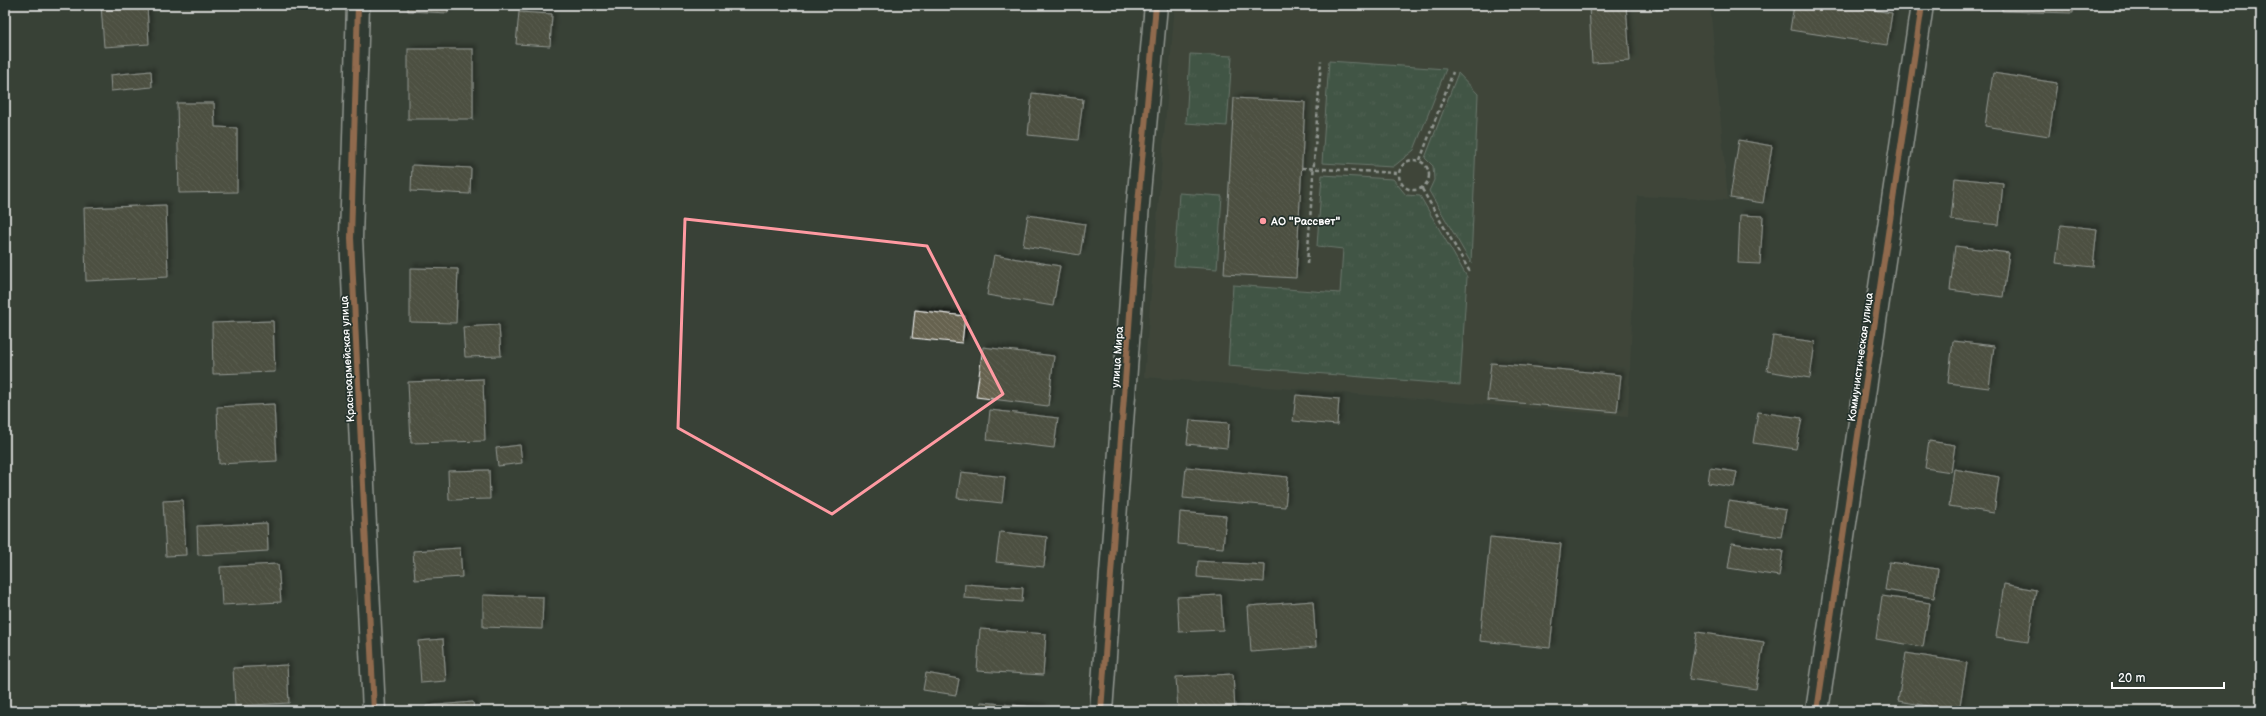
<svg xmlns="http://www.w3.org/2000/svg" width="2266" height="716" font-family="'Balsamiq Sans',sans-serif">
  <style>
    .built { fill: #464b3e }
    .grass { fill: url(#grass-tufts); stroke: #a6b6ac }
    .building { fill: url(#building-back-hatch); stroke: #fff; filter: url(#shadow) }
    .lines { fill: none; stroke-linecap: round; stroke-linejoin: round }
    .minor-casing { stroke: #fff; stroke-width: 25 }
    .tertiary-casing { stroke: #fff; stroke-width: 25 }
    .path { stroke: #fff; stroke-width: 2.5; stroke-dasharray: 4 3; stroke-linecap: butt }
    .minor { stroke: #26332d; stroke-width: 22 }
    .tertiary { stroke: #26332d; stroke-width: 22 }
    .cycleway-casing { stroke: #26332d; stroke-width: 8 }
    .cycleway { stroke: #fa9b69; stroke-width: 6 }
    .marked { fill: none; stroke: #ff9aa2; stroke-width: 3; stroke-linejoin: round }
    .poi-dot { fill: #ff9aa2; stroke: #26332d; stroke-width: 1.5 }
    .labels { text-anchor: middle; stroke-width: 3.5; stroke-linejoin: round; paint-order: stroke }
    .poi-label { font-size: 11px; font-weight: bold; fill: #fff; stroke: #26332d; text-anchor: start }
    .street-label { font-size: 11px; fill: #fff; stroke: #26332d }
  </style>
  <defs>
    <pattern id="grass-tufts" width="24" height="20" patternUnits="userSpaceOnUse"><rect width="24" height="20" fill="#4e6e58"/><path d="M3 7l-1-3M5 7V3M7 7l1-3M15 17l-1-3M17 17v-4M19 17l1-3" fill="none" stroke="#698471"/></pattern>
    <pattern id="building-back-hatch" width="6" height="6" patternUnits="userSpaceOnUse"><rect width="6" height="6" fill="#66624f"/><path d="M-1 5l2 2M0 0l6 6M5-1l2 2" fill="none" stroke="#7d7a69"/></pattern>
    <filter id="shadow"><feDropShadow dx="3.5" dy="-3.5" stdDeviation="2" flood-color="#0009"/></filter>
  </defs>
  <rect width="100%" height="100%" fill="#394137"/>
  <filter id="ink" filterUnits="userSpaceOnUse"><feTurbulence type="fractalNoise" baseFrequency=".025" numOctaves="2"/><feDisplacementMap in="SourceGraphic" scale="8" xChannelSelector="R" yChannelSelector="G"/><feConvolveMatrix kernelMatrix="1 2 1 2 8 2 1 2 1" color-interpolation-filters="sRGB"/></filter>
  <g filter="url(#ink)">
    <path class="built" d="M1175,5H1710L1728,200L1637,196L1628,416L1144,377Z"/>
    <g class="grass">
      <path d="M1190,54L1232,56L1227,126L1186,123Z"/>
      <path d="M1329,61L1446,69L1414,150L1393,167L1322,163Z"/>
      <path d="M1458,73L1478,94L1471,263L1429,191L1434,180L1433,166L1425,158Z"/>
      <path d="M1322,175L1393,179L1406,195L1420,196L1467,277L1460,385L1228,366L1233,285L1340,293L1343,249L1317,246Z"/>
      <path d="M1179,193L1222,196L1217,269L1174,266Z"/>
    </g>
    <g class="building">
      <path d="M101,5H147L149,44L104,47Z"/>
      <path d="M408,5H448V13L408,11Z"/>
      <path d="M1589,5H1626L1630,61L1592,63Z"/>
      <path d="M1655,5H1681L1682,6L1656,10Z"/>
      <path d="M1794,5H1842L1892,13L1887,45L1790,30Z"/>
      <path d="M2002,5H2073V13L2002,11Z"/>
      <path d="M519,12L552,14L550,46L516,44Z"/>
      <rect x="408" y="49" width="65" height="70"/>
      <path d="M151,71L152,87L111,91L110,75Z"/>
      <path d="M1993,73L2057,83L2049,136L1985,126Z"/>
      <path d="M1032,93L1083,99L1078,140L1028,135Z"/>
      <path d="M1234,98L1305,102L1296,278L1224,274Z"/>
      <path d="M177,103H214L215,127L237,128V192L179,193Z"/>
      <path d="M1739,140L1772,146L1763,203L1730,198Z"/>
      <path d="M412,165L471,168L470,194L411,191Z"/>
      <path d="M1955,178L2003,183L1999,225L1951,220Z"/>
      <path d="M166,205L168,277L86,281L84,208Z"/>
      <path d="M1028,215L1085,224L1080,255L1023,246Z"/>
      <path d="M1740,215L1763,216L1760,264L1738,263Z"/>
      <path d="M2061,225L2097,229L2093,267L2056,263Z"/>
      <path d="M1955,246L2009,253L2003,297L1950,290Z"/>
      <path d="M994,255L1060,266L1053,306L987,295Z"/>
      <path d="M410,268L458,269L456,323L410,322Z"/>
      <path d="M915,310L965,316L962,343L912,338Z"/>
      <path d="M273,321L275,372L213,374L212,323Z"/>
      <path d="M499,325L501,356L465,357L463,327Z"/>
      <path d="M1773,336L1815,342L1810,378L1767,371Z"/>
      <path d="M1953,341L1994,346L1989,388L1948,383Z"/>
      <path d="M983,347L1054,356L1048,406L976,397Z"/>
      <path d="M1491,363L1621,375L1617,412L1487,400Z"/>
      <path d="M483,379L485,441L411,443L408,382Z"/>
      <path d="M1296,395L1339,399L1337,425L1293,421Z"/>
      <path d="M274,404L277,461L219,464L217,407Z"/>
      <path d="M990,410L1058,418L1054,448L987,440Z"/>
      <path d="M1758,412L1802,418L1796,449L1753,443Z"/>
      <path d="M1190,420L1229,423L1227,448L1187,444Z"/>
      <path d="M1929,441L1955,445L1951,472L1925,468Z"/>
      <path d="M520,445L522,463L498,466L496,448Z"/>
      <path d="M1186,467L1288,477L1285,507L1183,498Z"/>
      <path d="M1710,468L1737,472L1734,487L1708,483Z"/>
      <path d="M1954,469L1999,477L1994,513L1949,506Z"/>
      <path d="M489,470L490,499L449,500L448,471Z"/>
      <path d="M961,472L1005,477L1002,503L957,498Z"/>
      <path d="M183,500L186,555L166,556L163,501Z"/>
      <path d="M1729,501L1786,510L1781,537L1725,528Z"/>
      <path d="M1180,512L1226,516L1223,548L1178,544Z"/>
      <path d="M267,523L268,551L198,555L197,526Z"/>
      <path d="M1000,532L1047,537L1044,567L996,562Z"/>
      <path d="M1490,537L1561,544L1550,648L1480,641Z"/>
      <path d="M1732,543L1783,551L1779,576L1728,568Z"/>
      <path d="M460,548L462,577L415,580L413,551Z"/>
      <path d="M1198,561L1265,565L1264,582L1197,577Z"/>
      <path d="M1889,562L1938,569L1934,598L1885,590Z"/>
      <path d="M278,564L281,602L222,605L220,567Z"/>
      <path d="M965,584L1023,588L1022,602L964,598Z"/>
      <path d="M2004,584L2036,590L2028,642L1996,637Z"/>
      <path d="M483,595L543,597L542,629L483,627Z"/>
      <path d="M1221,595L1223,630L1179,632L1177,597Z"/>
      <path d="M1882,596L1930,603L1923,647L1876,639Z"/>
      <path d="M1313,601L1316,647L1251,652L1248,606Z"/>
      <path d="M980,629L1046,634L1043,675L977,671Z"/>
      <path d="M1697,632L1764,642L1756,689L1689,679Z"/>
      <path d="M443,639L446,681L421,683L418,641Z"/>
      <path d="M1906,653L1967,663L1959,711L1898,701Z"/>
      <path d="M287,665L289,703L235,706L233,668Z"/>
      <path d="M926,673L959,679L956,695L923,690Z"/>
      <path d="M1233,674L1235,711H1178L1176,677Z"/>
      <path d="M473,702L474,711H426V706Z"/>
      <path d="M981,702L1043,708V711H980Z"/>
      <rect x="1245" y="709" width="39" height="2"/>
    </g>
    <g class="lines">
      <defs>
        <g id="minor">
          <path d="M358,5L351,238L374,711"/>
          <path d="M1817,711L1922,5"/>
        </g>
        <path id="tertiary" d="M1101,711L1138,204L1156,5"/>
      </defs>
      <use href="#minor" class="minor-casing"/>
      <use href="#tertiary" class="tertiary-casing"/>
      <g class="path">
        <circle cx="1414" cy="175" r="15"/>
        <path d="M1420,160L1453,72"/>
        <path d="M1302,168L1397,173"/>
        <path d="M1422,189L1470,272"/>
        <path d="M1307,264L1321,61"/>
      </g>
      <use href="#minor" class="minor"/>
      <use href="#tertiary" class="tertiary"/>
      <defs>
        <g id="cycleway">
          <path d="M358,5L351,238L374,711"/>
          <path d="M1101,711L1138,204L1156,5"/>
          <path d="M1817,711L1922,5"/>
        </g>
      </defs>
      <use href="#cycleway" class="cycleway-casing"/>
      <use href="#cycleway" class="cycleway"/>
    </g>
  </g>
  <path d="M0 0H2266V716H0ZM685,219L927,246L1003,394L832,514L678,428Z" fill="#394137" fill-opacity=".55" fill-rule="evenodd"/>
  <path class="marked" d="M685,219L927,246L1003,394L832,514L678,428Z"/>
  <circle class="poi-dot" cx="1263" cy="221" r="4"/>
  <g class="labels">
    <g class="poi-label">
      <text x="1271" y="225">АО "Рассвет"</text>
    </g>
    <g class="street-label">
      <text transform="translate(1117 357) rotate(-86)" y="4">улица Мира</text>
      <text transform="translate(1860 357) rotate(-82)" y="4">Коммунистическая улица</text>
      <text transform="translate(347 359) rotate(-93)" y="4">Красноармейская улица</text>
    </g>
  </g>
  <rect width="2266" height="716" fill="none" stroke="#26332d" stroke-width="20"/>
  <rect x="10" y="10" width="2246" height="696" fill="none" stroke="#fff" stroke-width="1.5" filter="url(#ink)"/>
  <path d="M2112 682v6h112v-6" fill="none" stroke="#ffffff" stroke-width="2"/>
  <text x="2118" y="682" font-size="12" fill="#ffffff" stroke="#26332d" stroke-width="3" paint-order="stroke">20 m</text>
</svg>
